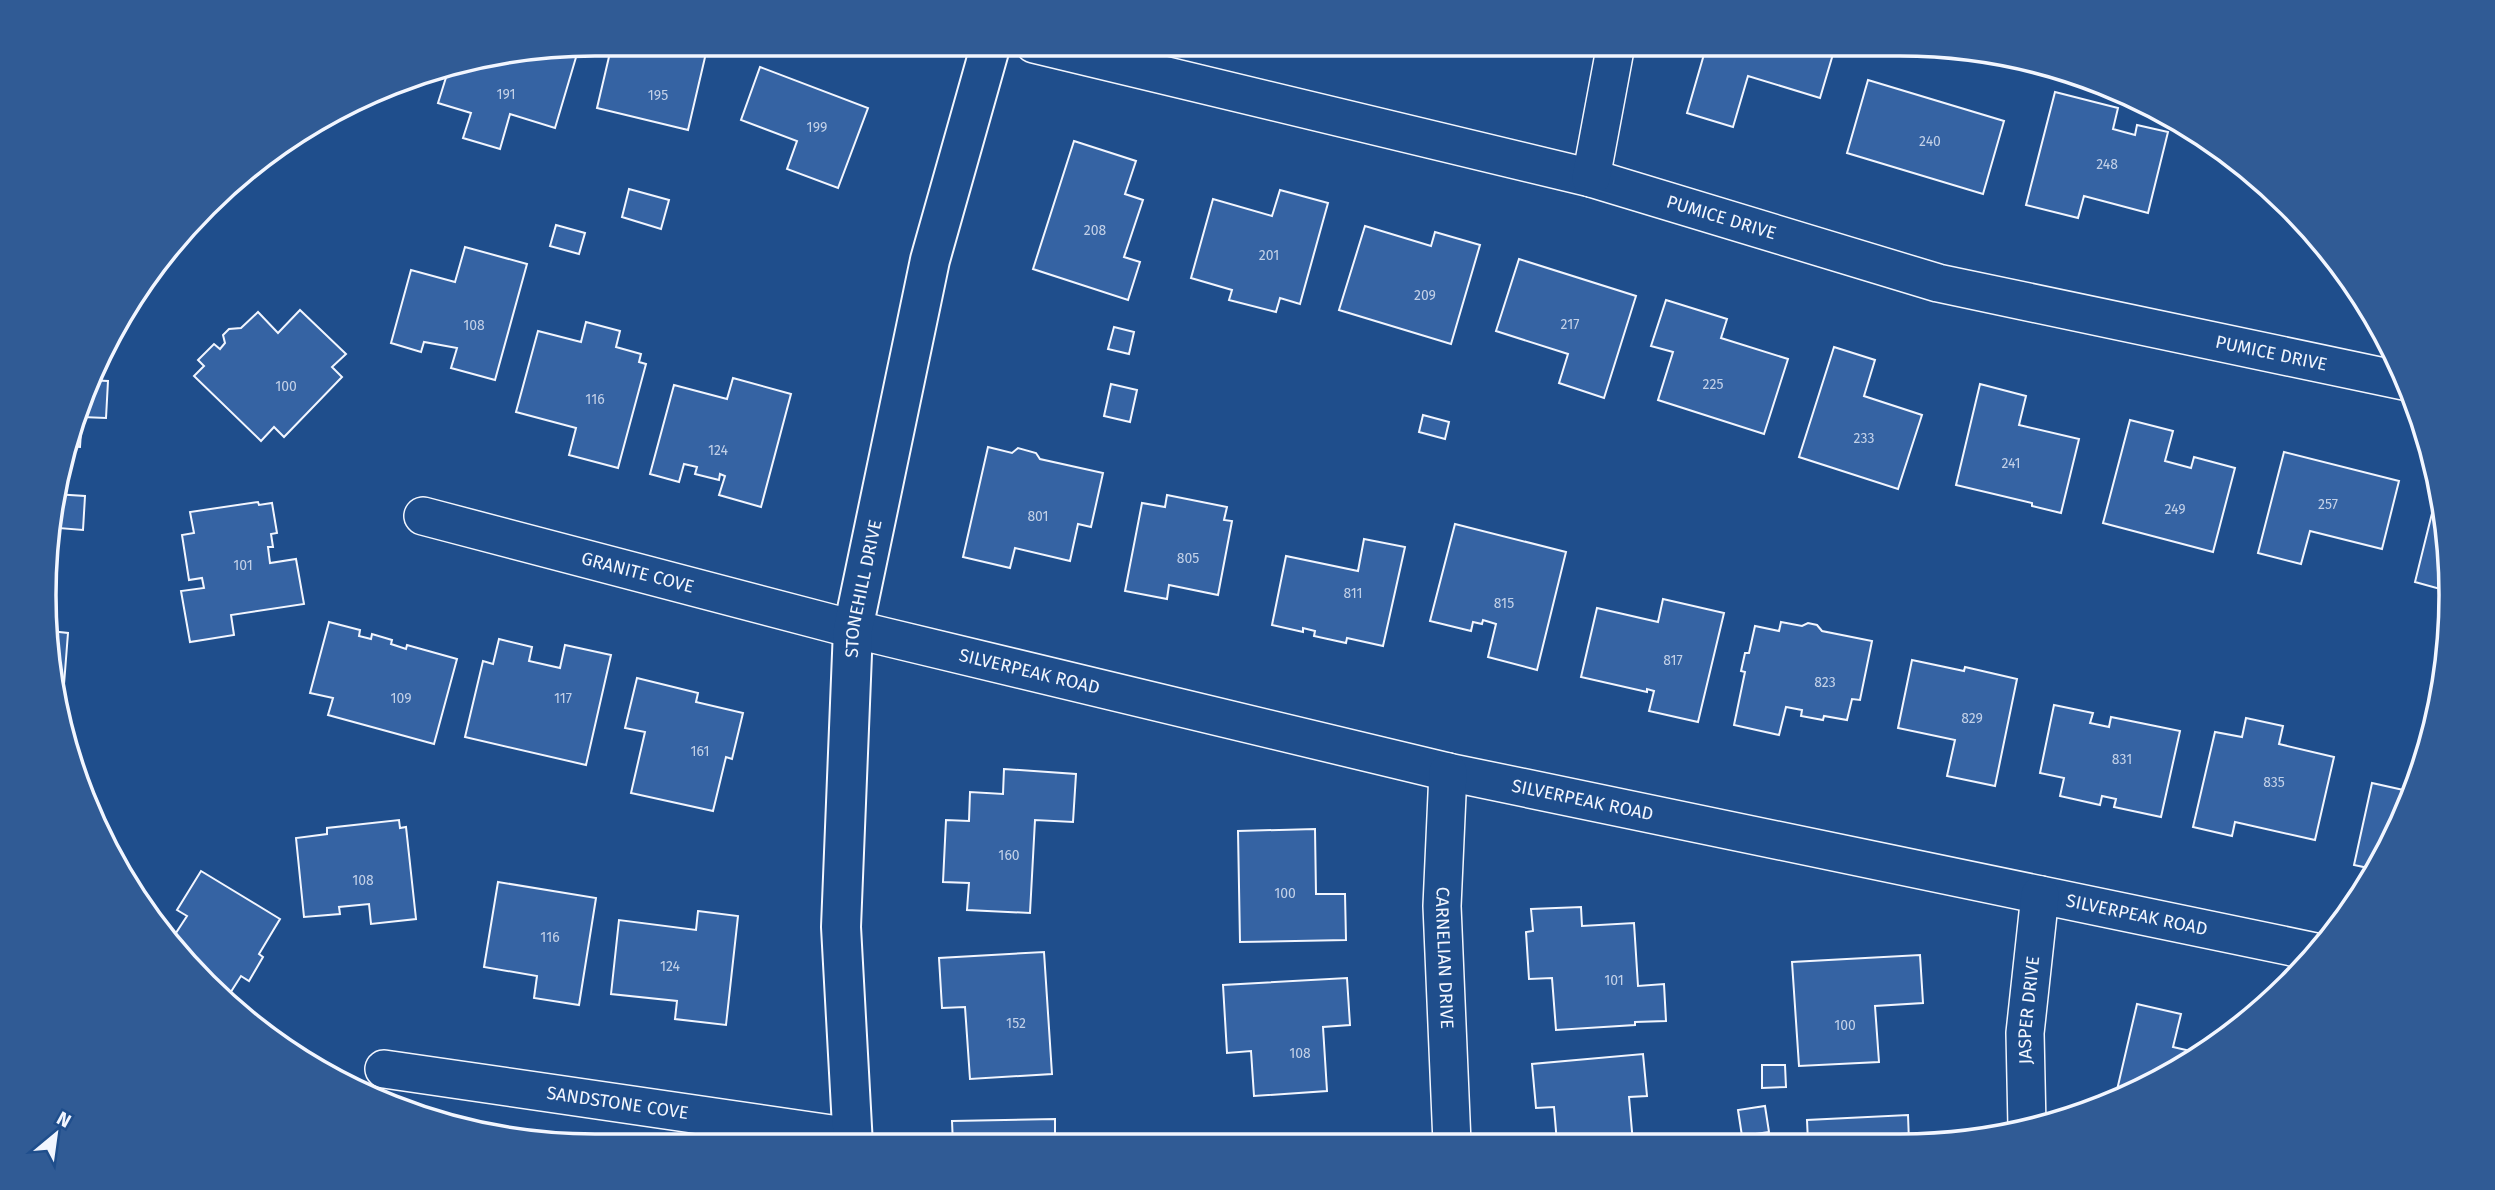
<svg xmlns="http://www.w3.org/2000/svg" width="2495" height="1190" font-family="'Fira Sans',sans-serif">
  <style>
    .building { fill: #3563a3; stroke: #f2f6ff; stroke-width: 2 }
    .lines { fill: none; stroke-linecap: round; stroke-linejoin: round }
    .minor-casing { stroke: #f2f6ff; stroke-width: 40 }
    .tertiary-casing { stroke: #f2f6ff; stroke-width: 42 }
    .minor { stroke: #1f4e8c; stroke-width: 37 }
    .tertiary { stroke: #1f4e8c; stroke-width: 38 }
    .labels { text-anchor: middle; stroke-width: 5; stroke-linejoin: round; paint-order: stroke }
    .number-label { font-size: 14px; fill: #c3d1e8 }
    .street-label { font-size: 18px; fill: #f2f6ff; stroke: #1f4e8c }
    .rim { fill: none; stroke: #f2f6ff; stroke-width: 3.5 }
  </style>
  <rect width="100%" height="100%" fill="#1f4e8c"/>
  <g class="building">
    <path d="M612,44H668L706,53L688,130L597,108Z"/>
    <path d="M1707,44H1836L1820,98L1748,76L1733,127L1687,113Z"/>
    <path d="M562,49L577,54L555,128L510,114L500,149L463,138L471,113L438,103L449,68Z"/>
    <path d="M760,67L868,108L838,188L787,169L797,141L741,120Z"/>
    <path d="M1868,80L2004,121L1983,194L1847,153Z"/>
    <path d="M2055,92L2118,108L2113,129L2135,135L2137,125L2168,132L2148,213L2084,196L2078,218L2026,205Z"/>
    <path d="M1074,141L1136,161L1125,194L1143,200L1124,257L1140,262L1128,300L1033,269Z"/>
    <path d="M629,189L669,200L661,229L622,217Z"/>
    <path d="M1280,190L1328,203L1300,304L1280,298L1276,312L1229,300L1232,290L1191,278L1213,199L1272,216Z"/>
    <path d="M556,225L585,233L579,254L550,246Z"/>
    <path d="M1365,226L1431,246L1435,232L1480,245L1451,344L1339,310Z"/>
    <path d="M465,247L527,264L495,380L451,368L457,348L424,342L421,352L391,343L411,270L455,282Z"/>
    <path d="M1519,259L1636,296L1604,398L1559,383L1568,354L1496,331Z"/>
    <path d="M1666,300L1727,319L1721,338L1788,359L1764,434L1658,400L1673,352L1651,346Z"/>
    <path d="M300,310L346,354L332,367L342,377L284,437L274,427L261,441L194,376L204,366L198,360L214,344L220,349L225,343L223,335L229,329L241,328L258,312L278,333Z"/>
    <path d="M586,322L620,331L616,347L641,354L639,362L646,364L618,468L569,455L576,428L516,412L538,331L581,342Z"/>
    <path d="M1114,327L1134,332L1129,354L1108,349Z"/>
    <path d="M1834,347L1875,360L1864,396L1922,415L1898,489L1799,457Z"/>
    <path d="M733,378L791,394L761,507L719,495L725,476L720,474L719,480L695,474L697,467L684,464L679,482L650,474L674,385L727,399Z"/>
    <path d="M88,380L108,381L106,418L82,417L80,447L67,446Z"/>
    <path d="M1111,384L1137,390L1130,422L1104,416Z"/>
    <path d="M1980,384L2026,396L2019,425L2079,439L2061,513L2032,506V503L1956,485Z"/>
    <path d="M1423,415L1449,422L1445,439L1419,432Z"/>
    <path d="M2130,420L2173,431L2165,461L2191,468L2194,457L2235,468L2213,552L2103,523Z"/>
    <path d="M988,447L1012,453L1018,448L1036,453L1040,459L1103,473L1091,527L1078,524L1070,561L1015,548L1010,568L963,557Z"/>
    <path d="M2284,452L2399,481L2382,549L2310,531L2301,564L2258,553Z"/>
    <path d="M2439,485L2441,488L2451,592L2415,582Z"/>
    <path d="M54,494L85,496L83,530L59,528L55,595H51Z"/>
    <path d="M1167,495L1227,507L1224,520L1232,521L1218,595L1169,585L1167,599L1125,591L1142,503L1165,507Z"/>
    <path d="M258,502L259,505L272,503L277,533L271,534L273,547H268L270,563L296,559L304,604L231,615L234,635L190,642L181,591L204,588L202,578L189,580L182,535L194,533L190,512Z"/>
    <path d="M1455,524L1566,552L1537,670L1488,657L1496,624L1483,620L1482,624L1473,622L1471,631L1430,621Z"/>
    <path d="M1364,539L1405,547L1383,646L1347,638L1346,643L1314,636L1315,631L1303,628V632L1272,625L1286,556L1358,571Z"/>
    <path d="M1663,599L1724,613L1698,722L1649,711L1654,691L1647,689V692L1581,677L1597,608L1658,622Z"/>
    <path d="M329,622L360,630L359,636L371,639L372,634L392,640L391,644L406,649L407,645L457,659L434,744L328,715L333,698L310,693Z"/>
    <path d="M1781,622L1802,626L1808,623L1817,625L1822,631L1872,641L1860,700L1852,699L1847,720L1824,716L1823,720L1801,716L1802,710L1786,707L1779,735L1734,725L1745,672L1741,671L1745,653H1749L1755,626L1779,631Z"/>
    <path d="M50,631L68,633L62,710L48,667Z"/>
    <path d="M499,639L532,647L529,661L560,668L565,645L611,655L586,765L465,737L483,661L493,664Z"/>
    <path d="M1912,660L1964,671L1965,667L2017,679L1995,786L1947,776L1955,740L1898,728Z"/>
    <path d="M637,678L698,693L696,702L743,713L732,759L726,757L713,811L631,793L645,732L625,728Z"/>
    <path d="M2054,705L2093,713L2090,723L2109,727L2111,717L2180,731L2161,817L2114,807L2116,799L2102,796L2100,805L2060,796L2064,778L2040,773Z"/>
    <path d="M2246,718L2283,726L2279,744L2334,757L2315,840L2235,822L2232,836L2193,827L2215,732L2242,737Z"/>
    <path d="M1004,769L1076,774L1073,822L1035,820L1030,913L967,910L969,883L943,882L946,820L969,821L970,792L1003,794Z"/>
    <path d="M2412,772L2419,773L2409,806L2373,869L2354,865L2372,783L2408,791Z"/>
    <path d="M399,820L400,828L406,827L416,919L371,924L369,904L339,907L340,914L304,917L296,838L327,834V828Z"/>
    <path d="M1315,829L1316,894H1345L1346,940L1240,942L1238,831Z"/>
    <path d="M201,871L280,919L259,954L263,957L249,981L241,976L227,998L237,1004L234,1008L205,985L172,939L187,916L177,910Z"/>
    <path d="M498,882L596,898L579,1005L534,998L537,976L484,967Z"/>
    <path d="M1581,907L1582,926L1634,923L1638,986L1664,984L1666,1021L1635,1022V1025L1556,1030L1552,978L1529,979L1526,932L1533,931L1531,909Z"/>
    <path d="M698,911L738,916L726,1025L675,1019L677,1001L611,994L619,920L696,930Z"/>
    <path d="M1044,952L1052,1074L970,1079L965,1007L942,1008L939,958Z"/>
    <path d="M1920,955L1923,1003L1875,1006L1879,1062L1799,1066L1792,962Z"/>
    <path d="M1347,978L1350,1025L1323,1027L1327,1091L1254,1096L1251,1051L1227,1053L1223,985Z"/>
    <path d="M2137,1004L2181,1014L2173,1047L2199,1053L2114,1103Z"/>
    <path d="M1643,1054L1647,1096L1629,1097L1633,1143H1557L1554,1107L1536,1108L1532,1064Z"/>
    <path d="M1762,1065H1785L1786,1087L1762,1088Z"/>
    <path d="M1765,1106L1769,1132L1742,1136L1738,1110Z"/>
    <path d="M1908,1115L1909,1142H1808L1807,1120Z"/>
    <path d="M1055,1119V1145H953L952,1121Z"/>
    <path d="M1354,1139V1144H1260Z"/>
  </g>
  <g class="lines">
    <defs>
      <g id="minor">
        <path id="s1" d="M1034,44L1591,178L1938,283L2408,382"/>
        <path d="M1591,178L1616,44"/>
        <path id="s2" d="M423,516L853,629L1448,772L2316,952"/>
        <path id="s3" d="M1448,772L1442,906L1452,1143"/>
        <path id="s4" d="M384,1069L852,1137"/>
        <path id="s5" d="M2027,1127L2025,1033L2040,895"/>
      </g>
      <g id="tertiary">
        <path id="s6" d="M853,1145L841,927L853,629L930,260L991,44"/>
      </g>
    </defs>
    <use href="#minor" class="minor-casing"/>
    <use href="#tertiary" class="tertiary-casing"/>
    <use href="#minor" class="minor"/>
    <use href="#tertiary" class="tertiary"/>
  </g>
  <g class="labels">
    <g class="number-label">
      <text x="506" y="99">191</text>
      <text x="658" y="100">195</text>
      <text x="817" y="132">199</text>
      <text x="1930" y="146">240</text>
      <text x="2107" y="169">248</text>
      <text x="1095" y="235">208</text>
      <text x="1269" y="260">201</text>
      <text x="1425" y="300">209</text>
      <text x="1570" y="329">217</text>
      <text x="474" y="330">108</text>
      <text x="1713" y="389">225</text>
      <text x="286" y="391">100</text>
      <text x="595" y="404">116</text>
      <text x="1864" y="443">233</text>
      <text x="718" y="455">124</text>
      <text x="2011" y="468">241</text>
      <text x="2328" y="509">257</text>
      <text x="2175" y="514">249</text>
      <text x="1038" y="521">801</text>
      <text x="1188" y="563">805</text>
      <text x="243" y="570">101</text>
      <text x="1353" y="598">811</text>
      <text x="1504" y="608">815</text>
      <text x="1673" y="665">817</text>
      <text x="1825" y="687">823</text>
      <text x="401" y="703">109</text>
      <text x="563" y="703">117</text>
      <text x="1972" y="723">829</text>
      <text x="700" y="756">161</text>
      <text x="2122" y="764">831</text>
      <text x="2274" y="787">835</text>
      <text x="1009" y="860">160</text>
      <text x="363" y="885">108</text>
      <text x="1285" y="898">100</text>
      <text x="550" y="942">116</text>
      <text x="670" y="971">124</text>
      <text x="1614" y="985">101</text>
      <text x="1016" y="1028">152</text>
      <text x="1845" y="1030">100</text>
      <text x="1300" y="1058">108</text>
    </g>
    <g class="street-label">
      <text dy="6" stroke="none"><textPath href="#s1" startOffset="709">PUMICE DRIVE</textPath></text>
      <text dy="6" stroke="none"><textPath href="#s1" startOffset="1276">PUMICE DRIVE</textPath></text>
      <text dy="6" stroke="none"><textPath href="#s2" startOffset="222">GRANITE COVE</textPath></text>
      <text dy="6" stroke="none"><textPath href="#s6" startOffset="558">STONEHILL DRIVE</textPath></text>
      <text dy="6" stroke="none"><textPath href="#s2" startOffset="626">SILVERPEAK ROAD</textPath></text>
      <text dy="6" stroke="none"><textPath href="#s2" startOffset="1194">SILVERPEAK ROAD</textPath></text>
      <text dy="6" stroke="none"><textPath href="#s2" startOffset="1760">SILVERPEAK ROAD</textPath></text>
      <text dy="6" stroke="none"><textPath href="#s3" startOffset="186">CARNELIAN DRIVE</textPath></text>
      <text dy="6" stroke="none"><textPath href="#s5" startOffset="117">JASPER DRIVE</textPath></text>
      <text dy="6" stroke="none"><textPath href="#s4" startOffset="236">SANDSTONE COVE</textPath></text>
    </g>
  </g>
  <path d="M0 0H2495V1190H0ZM595 56H1900A539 539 0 0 1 2439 595V595A539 539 0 0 1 1900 1134H595A539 539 0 0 1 56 595V595A539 539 0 0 1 595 56Z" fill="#305b95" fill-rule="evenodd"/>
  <path class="rim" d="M595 56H1900A539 539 0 0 1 2439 595V595A539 539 0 0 1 1900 1134H595A539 539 0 0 1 56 595V595A539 539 0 0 1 595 56Z"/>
  <g transform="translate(56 1134) rotate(29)" stroke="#1f4e8c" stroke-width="5" paint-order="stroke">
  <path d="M0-5L12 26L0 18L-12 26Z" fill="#f2f6ff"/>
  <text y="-10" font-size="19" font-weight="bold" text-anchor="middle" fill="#f2f6ff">N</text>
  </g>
</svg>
